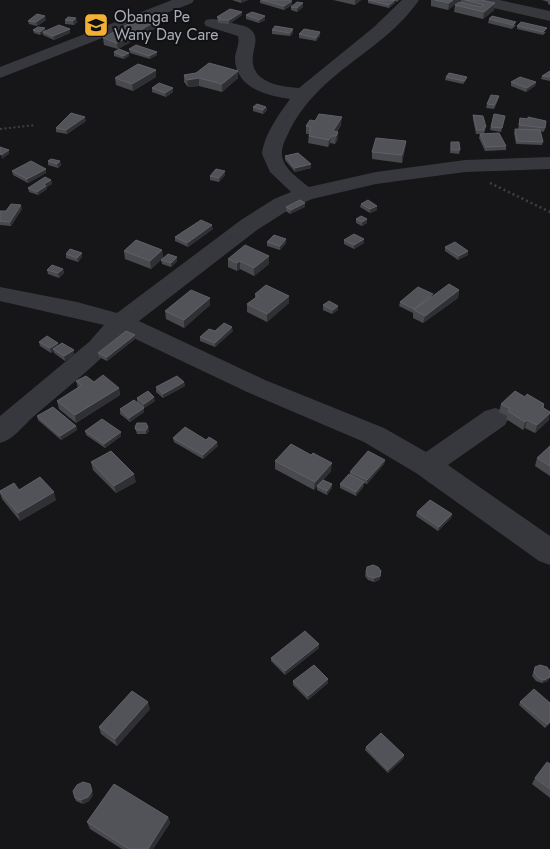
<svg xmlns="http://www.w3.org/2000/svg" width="550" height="849" font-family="Jost,sans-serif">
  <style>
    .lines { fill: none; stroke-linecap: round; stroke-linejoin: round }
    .path-far1 { stroke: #3d3f44; stroke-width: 2; stroke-dasharray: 2 2.5; stroke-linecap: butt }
    .path { stroke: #3d3f44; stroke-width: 2.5; stroke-dasharray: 2 3; stroke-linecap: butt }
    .minor { fill: #37383d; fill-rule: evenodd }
    .wall { fill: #47494d }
    .shaded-wall { fill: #2f3033 }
    .building { fill: #525359; stroke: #5f6168 }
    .labels { text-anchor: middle; stroke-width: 4; stroke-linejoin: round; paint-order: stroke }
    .far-poi-label { font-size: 16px; fill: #a8adb8; stroke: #111113; text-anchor: start }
  </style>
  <rect width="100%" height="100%" fill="#161618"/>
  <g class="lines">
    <path class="path-far1" d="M0,129L35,125"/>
    <path class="path" d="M490,183L550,212"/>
    <g class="minor">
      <path d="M172,0H194L192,3L0,78V67Z"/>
      <path d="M402,0H419C382,54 318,70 288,134C285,140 281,148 282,156C284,169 299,179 309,187L376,172L465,160L550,157V169L465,172L376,184L312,199L290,209L257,230L139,321L265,380L384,428L426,452L485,411L495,408L505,411L509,418L505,425L448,465L550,536V565L539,561L416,473L364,442L247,392L125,334C97,365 64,390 33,417C22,427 14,439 0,443V416L89,342L104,325L0,301V287L77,302L117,313L241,220L274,199L291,192L270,172L262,154C264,135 279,114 290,99C267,96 236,88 235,59C235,51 240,45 238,36L206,26L204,23L206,20C215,17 224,21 232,23C240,25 249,26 253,32C258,39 254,47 253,55C249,82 279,87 299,88L374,27Z"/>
      <path d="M470,0H499L550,11V21L472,3Z"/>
    </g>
  </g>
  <g class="wall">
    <path d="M232,0H248L241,3Z"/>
    <path d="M260,0L292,5L284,10L260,3Z"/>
    <path d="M333,0H361L355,5Z"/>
    <path d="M368,0H399L397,2L395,1V3L389,8L368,3Z"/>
    <path d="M431,0H460L448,10L431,6Z"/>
    <path d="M461,0H481L495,3L494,10L483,19L454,12L455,5L460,2Z"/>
    <path d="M542,0H550V5L548,4V2Z"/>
    <path d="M291,7H303L297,12L291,10Z"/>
    <path d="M242,15L229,24L218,23L217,17Z"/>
    <path d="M246,15L265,20L259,23L246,19Z"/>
    <path d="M76,18L77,22L74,25L65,24V20Z"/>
    <path d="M489,19L516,25L512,29L488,23Z"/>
    <path d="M46,20L37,26L29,24L28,21Z"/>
    <path d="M517,26L546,32L543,35L517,29Z"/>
    <path d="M156,28L118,49L104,45L103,38Z"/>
    <path d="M33,30L45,31L70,33L54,40L43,35V33L40,35L34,33Z"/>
    <path d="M272,30L293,33L290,36L272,34Z"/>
    <path d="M320,32V36L316,41L299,38V34Z"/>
    <path d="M129,49L157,52V55L150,59L130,53Z"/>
    <path d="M114,52L129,56L124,59L114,56Z"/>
    <path d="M156,70V77L133,91L116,85L115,78Z"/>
    <path d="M550,71V81L541,79L542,76Z"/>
    <path d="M184,75L238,78L222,92L199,86L188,87L184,82Z"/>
    <path d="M446,77H467L466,80L463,84L445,80Z"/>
    <path d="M511,82H536L535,86L526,92L511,86Z"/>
    <path d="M152,88L173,92L166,97L152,92Z"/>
    <path d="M499,96L498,100L494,109L486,108L487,104Z"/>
    <path d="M253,107H266L267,110L263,114L253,111Z"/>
    <path d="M494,114L505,116L501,132L490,130Z"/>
    <path d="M473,115L486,127L484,134L506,146V150L485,151L479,138L480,134H476L473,119Z"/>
    <path d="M520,118L545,128L544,132L540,131L543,142L542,145L516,144L514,133L515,129L529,130L518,129Z"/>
    <path d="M86,121L67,134L56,132V128Z"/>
    <path d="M341,125L337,132H338V139L335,144L330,143L328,147L308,143L309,134H306V126Z"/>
    <path d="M406,141L405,149L402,163L372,159V152Z"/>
    <path d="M451,142L460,150L459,154L450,153Z"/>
    <path d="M285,156L311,164V168L295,172L285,160Z"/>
    <path d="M48,161H60L61,165L58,168L48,165Z"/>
    <path d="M46,169V173L28,183L13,175L12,171Z"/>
    <path d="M225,175L219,182L210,180V176Z"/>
    <path d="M51,180L52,184L47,187V189L38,195L29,192L28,188Z"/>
    <path d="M361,204L377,210L370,213L360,207Z"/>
    <path d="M286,207H305L290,214L286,211Z"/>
    <path d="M22,209L11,226L0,225V211H6Z"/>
    <path d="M356,219H367V223L362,226L356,223Z"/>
    <path d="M213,229L188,247L175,241V237Z"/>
    <path d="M364,239V243L354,249L344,244V240Z"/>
    <path d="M267,242L286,243L280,250L267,246Z"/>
    <path d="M445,247L468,251V255L458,260L445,251Z"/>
    <path d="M162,250L163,258L151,269L125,259L124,251Z"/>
    <path d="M66,254L82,257L78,262L66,258Z"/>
    <path d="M228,259L269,264L254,276L240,269L237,271L228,267Z"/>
    <path d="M161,260L177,261L171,267L162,264Z"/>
    <path d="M63,269L64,273L59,278L48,274L47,270Z"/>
    <path d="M459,290L458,298L423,323L413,318V313L399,306L400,302L432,296Z"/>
    <path d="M255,294L289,303L267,322L247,312V304L255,298Z"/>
    <path d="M210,298V305L184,328L166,319L165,311Z"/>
    <path d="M323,305L338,306V310L332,314L323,310Z"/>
    <path d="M215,331H233L215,347L200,341V337Z"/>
    <path d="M135,335V339L107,361L99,357L98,353Z"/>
    <path d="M39,342L58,346L74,354L65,361L54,353V351L51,353L40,346Z"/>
    <path d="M76,381L94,382L119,388L120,395L76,423L59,409L57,401L78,388Z"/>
    <path d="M184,382L185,386L163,398L156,392V387Z"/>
    <path d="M525,397L544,404V408L549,420L535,433L525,428L523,430L506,419L507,416L499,412L501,404Z"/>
    <path d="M137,398L155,401L144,408L137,402Z"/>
    <path d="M144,408V412L130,422L120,414V409Z"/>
    <path d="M37,416L76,426L77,430L61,440L38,420Z"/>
    <path d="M135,427L149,431L146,434H137Z"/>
    <path d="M85,431L121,436L105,448L86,435Z"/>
    <path d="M173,438L218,446L203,459L174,442Z"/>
    <path d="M550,446V476L535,466L537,458Z"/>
    <path d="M385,460L384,464L367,484L364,483V486L356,496L340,488V484L350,475V472Z"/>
    <path d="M275,461L331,471L323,480L332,484V488L327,495L317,490V486L314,490L275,469Z"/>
    <path d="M91,462L136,482L116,493L93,470Z"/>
    <path d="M19,490L56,500L20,521L2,499L0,493V491Z"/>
    <path d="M417,512L452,514L451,518L438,531L416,516Z"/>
    <path d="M366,572L381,575L379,580L374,582L368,580L365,576Z"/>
    <path d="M319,644V648L285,675L271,661V658Z"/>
    <path d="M535,667L548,681L542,683L536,681L532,676Z"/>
    <path d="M293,681L328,683L308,700L293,685Z"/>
    <path d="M520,702L550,703V723L545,728L519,705Z"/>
    <path d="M150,709L117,746L101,734L99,727Z"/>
    <path d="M366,747L404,755L403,759L388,773L365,750Z"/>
    <path d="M550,764V798L532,784L535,778Z"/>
    <path d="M73,791L93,795L89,801L83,804L76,801Z"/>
    <path d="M168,817L170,823L153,849H122L90,829L87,822Z"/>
  </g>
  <g class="shaded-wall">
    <path d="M241,0H248L241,3Z"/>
    <path d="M355,0H361L355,5Z"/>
    <path d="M395,0V3L389,8V5Z"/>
    <path d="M453,0H460L448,10L449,3Z"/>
    <path d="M292,1V5L284,10V6Z"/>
    <path d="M303,3V7L297,12V8Z"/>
    <path d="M495,3L494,10L483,19L484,12Z"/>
    <path d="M242,12V15L229,24V20Z"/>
    <path d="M45,16L46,20L37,26L36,22Z"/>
    <path d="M265,16V20L259,23V20Z"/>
    <path d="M76,18L77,22L74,25L73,21Z"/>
    <path d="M155,22L156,28L118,49L117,43Z"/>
    <path d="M45,28L46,32H43V33L40,35V32Z"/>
    <path d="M70,29V33L54,40L53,36Z"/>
    <path d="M293,29V33L290,36V33Z"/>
    <path d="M320,32V36L316,41V38Z"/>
    <path d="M157,52V55L150,59L149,56Z"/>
    <path d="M129,53V56L124,59L123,56Z"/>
    <path d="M156,70V77L133,91L132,84Z"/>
    <path d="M238,71V78L222,92V84Z"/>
    <path d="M199,78V86L188,87L187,80Z"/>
    <path d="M536,82L535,86L526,92L527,88Z"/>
    <path d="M173,88V92L166,97L165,93Z"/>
    <path d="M266,107L267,110L263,114V110Z"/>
    <path d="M85,117L86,121L67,134L66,130Z"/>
    <path d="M342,117L341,125L334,136L333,131Z"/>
    <path d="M338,132V139L335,144L336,136Z"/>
    <path d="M331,136L330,143L328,147L329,140Z"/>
    <path d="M406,141L405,149L402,163V155Z"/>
    <path d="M9,150V154L2,159L1,155Z"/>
    <path d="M60,161L61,165L58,168L57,164Z"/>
    <path d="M311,164V168L295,172V168Z"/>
    <path d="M46,169V173L28,183L27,179Z"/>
    <path d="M225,171V175L219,182V178Z"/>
    <path d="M51,180L52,184L47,187V189L38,195L37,192L44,184Z"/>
    <path d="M305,203V207L290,214L291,210Z"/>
    <path d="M21,205L22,209L11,226L10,222Z"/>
    <path d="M377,206V210L370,213V209Z"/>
    <path d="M367,219V223L362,226V222Z"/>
    <path d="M212,225L213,229L188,247L187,243Z"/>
    <path d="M286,239V243L280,250V246Z"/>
    <path d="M364,239V243L354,249V245Z"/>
    <path d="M162,250L163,258L151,269L150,261Z"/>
    <path d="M468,251V255L458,260L459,256Z"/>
    <path d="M82,253V257L78,262L77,258Z"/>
    <path d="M269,256V264L254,276V268Z"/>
    <path d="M177,257V261L171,267V263Z"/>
    <path d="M240,261V269L237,271V263Z"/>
    <path d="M63,269L64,273L59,278L58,273Z"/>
    <path d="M459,290L458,298L423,323L425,316Z"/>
    <path d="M289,296V303L267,322V314Z"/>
    <path d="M210,298V305L184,328V320Z"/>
    <path d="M338,306V310L332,314L333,310Z"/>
    <path d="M232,327L233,331L215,347V343Z"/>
    <path d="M135,335V339L107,361V357Z"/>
    <path d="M58,343L59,347L53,349L54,351L51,353L50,348Z"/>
    <path d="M74,350V354L65,361L64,356Z"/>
    <path d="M184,382L185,386L163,398V394Z"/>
    <path d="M119,388L120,395L76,423L75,415Z"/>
    <path d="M154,397L155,401L144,408V404Z"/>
    <path d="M144,408V412L130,422L129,418Z"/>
    <path d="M550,413L549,420L535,433L537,425Z"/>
    <path d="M527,420L525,428L523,430L525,422Z"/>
    <path d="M76,426L77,430L61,440L60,436Z"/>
    <path d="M148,427L149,431L146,434V430Z"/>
    <path d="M121,432V436L105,448L104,444Z"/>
    <path d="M217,442L218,446L203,459V455Z"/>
    <path d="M385,460L384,464L367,484V480Z"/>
    <path d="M332,463L331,471L314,490L315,482Z"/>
    <path d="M134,474L136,482L116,493L114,486Z"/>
    <path d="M364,482V486L356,496V492Z"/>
    <path d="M332,484V488L327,495V491Z"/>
    <path d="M54,492L56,500L20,521L18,513Z"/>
    <path d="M452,514L451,518L438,531L439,527Z"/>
    <path d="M381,571L379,580L374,582V578Z"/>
    <path d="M319,644V648L285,675V671Z"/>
    <path d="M550,677L548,681L542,683L544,680Z"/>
    <path d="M328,679V683L308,700V696Z"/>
    <path d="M148,702L150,709L117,746L115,739Z"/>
    <path d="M404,755L403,759L388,773V770Z"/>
    <path d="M90,784L93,795L89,801L83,804L81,800Z"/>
    <path d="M168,817L170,823L153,849H148Z"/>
  </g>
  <g class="building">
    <path d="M261,0H287L292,1L284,6Z"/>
    <path d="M368,0H395L389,5Z"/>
    <path d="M435,0H453L449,3Z"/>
    <path d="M465,0H481L495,3L484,12L455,5L459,2L481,7L484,5Z"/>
    <path d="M297,2L303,3L297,8L291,7Z"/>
    <path d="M230,9L242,12L229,20H218L221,18L217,17Z"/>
    <path d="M252,12L265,16L259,20L246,15Z"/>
    <path d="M37,14L45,16L36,22L28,21Z"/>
    <path d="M492,16L516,22L513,25L489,19Z"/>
    <path d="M68,17L76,18L73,21L65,20Z"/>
    <path d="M141,17L155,22L117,43L103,38Z"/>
    <path d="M521,22L547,28L543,32L517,26Z"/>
    <path d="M59,25L70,29L53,36L43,32Z"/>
    <path d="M275,26L293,29L290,33L272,30Z"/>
    <path d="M38,27L45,28L40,32L33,30Z"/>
    <path d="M304,29L320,32L316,38L299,34Z"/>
    <path d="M136,45L157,52L149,56L129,49Z"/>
    <path d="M119,49L129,53L123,56L114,52Z"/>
    <path d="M209,63L238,71L222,84L199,78L187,80L184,75L196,73Z"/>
    <path d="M138,64L156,70L132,84L115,78Z"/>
    <path d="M550,71V77L542,76Z"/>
    <path d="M449,73L467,77L464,81L446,77Z"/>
    <path d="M520,77L536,82L527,88L511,82Z"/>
    <path d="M159,83L173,88L165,93L152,88Z"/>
    <path d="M491,95L499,96L494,105L487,104Z"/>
    <path d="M257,104L266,107L263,110L253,107Z"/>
    <path d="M71,113L85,117L66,130L56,128Z"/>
    <path d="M319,114L342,117L333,131L338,132L336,136H331L329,140L309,136L311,131H309L311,127L306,126L310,120L315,121Z"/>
    <path d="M494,114L505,116L502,128L491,127Z"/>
    <path d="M473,115L483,116L486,127H483L484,130H477Z"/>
    <path d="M528,117L546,121L545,128L519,125L520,118L528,119Z"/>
    <path d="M515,129L540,130L543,142L517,141Z"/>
    <path d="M499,133L506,146L486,147L480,134Z"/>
    <path d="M376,138L406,141L402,155L372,152Z"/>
    <path d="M451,142H459L460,150H451Z"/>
    <path d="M0,147L9,150L1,155L0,154Z"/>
    <path d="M298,153L311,164L295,168L285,156Z"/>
    <path d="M51,159L60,161L57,164L48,161Z"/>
    <path d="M31,161L46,169L27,179L12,171Z"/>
    <path d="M216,169L225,171L219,178L210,176Z"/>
    <path d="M45,177L51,180L44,184L46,186L37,192L28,188Z"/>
    <path d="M300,200L305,203L291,210L286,207Z"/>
    <path d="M368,200L377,206L370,209L361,204Z"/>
    <path d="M11,204L21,205L10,222L0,221V211H6Z"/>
    <path d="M361,216L367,219L362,222L356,219Z"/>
    <path d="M201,220L212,225L187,243L175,237Z"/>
    <path d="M354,234L364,239L354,245L344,240Z"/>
    <path d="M274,235L286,239L280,246L267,242Z"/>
    <path d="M136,240L162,250L150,261L124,251Z"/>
    <path d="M455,242L468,251L459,256L445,247Z"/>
    <path d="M245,245L269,256L254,268L240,261L237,263L228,259Z"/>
    <path d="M70,249L82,253L77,258L66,254Z"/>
    <path d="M168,254L177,257L171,263L161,260Z"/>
    <path d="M52,265L63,269L58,273L47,270Z"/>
    <path d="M449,284L459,290L425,316L414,310Z"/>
    <path d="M266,285L289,296L267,314L247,304L258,296L255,294Z"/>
    <path d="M418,287L433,294L414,309L400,302Z"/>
    <path d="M191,290L210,298L184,320L165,311Z"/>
    <path d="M329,301L338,306L333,310L323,305Z"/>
    <path d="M224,323L232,327L215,343L200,337L209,329L215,331Z"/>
    <path d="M126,331L135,335L107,357L98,353Z"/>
    <path d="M47,336L58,343L50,348L39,342Z"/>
    <path d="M62,343L74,350L64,356L53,349Z"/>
    <path d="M103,375L119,388L75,415L57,401L82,385L76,381L86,376L94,382Z"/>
    <path d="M177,376L184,382L163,394L156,387Z"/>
    <path d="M148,391L154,397L144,404L137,398Z"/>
    <path d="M515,391L525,397L527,394L544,404L542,407L550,412V413L537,425L527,420L525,422L508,411L510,409L501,404Z"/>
    <path d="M134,400L144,408L129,418L120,409Z"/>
    <path d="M53,407L76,426L60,436L37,416Z"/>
    <path d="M102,419L121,432L104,444L85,431Z"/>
    <path d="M137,423H146L148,427L146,430H136L135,427Z"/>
    <path d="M185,427L206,440L209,437L217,442L203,455L173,438Z"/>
    <path d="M291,444L311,455L313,453L332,463L315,482L275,461Z"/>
    <path d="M550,446V466L537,458Z"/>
    <path d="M111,451L134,474L114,486L91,462Z"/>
    <path d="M368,451L385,460L367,480L350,472Z"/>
    <path d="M349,474L364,482L356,492L340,484Z"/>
    <path d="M40,477L54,492L18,513L0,492V491L14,483L19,490Z"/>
    <path d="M323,480L332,484L327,491L317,486Z"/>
    <path d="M430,500L452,514L439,527L417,512Z"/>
    <path d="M373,565L378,567L381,571L380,576L374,578L368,576L366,572L367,567Z"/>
    <path d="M305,631L319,644L285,671L271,658Z"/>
    <path d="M314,665L328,679L308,696L293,681Z"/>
    <path d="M540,665L547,667L550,671V677L544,680L538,678L534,672L535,667Z"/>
    <path d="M534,689L550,703V721L547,724L520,702Z"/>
    <path d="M132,691L148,702L115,739L99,727Z"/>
    <path d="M381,733L404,755L388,770L366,747Z"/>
    <path d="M547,762L550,764V789L535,778Z"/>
    <path d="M83,782L90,784L92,791L88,797L81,800L75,798L73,791L77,785Z"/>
    <path d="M114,784L168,817L148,849H129L87,822Z"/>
  </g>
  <defs>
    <symbol id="school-square" viewBox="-11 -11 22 22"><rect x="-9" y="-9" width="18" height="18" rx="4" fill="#f2b134" stroke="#111113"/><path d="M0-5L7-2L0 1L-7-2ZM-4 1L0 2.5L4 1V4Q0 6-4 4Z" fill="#111"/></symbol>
  </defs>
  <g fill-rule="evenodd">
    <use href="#school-square" x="82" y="11" width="28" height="28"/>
  </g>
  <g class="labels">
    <g class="far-poi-label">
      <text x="114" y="22">Obanga Pe<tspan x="114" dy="18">Wany Day Care</tspan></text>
    </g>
  </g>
</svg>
